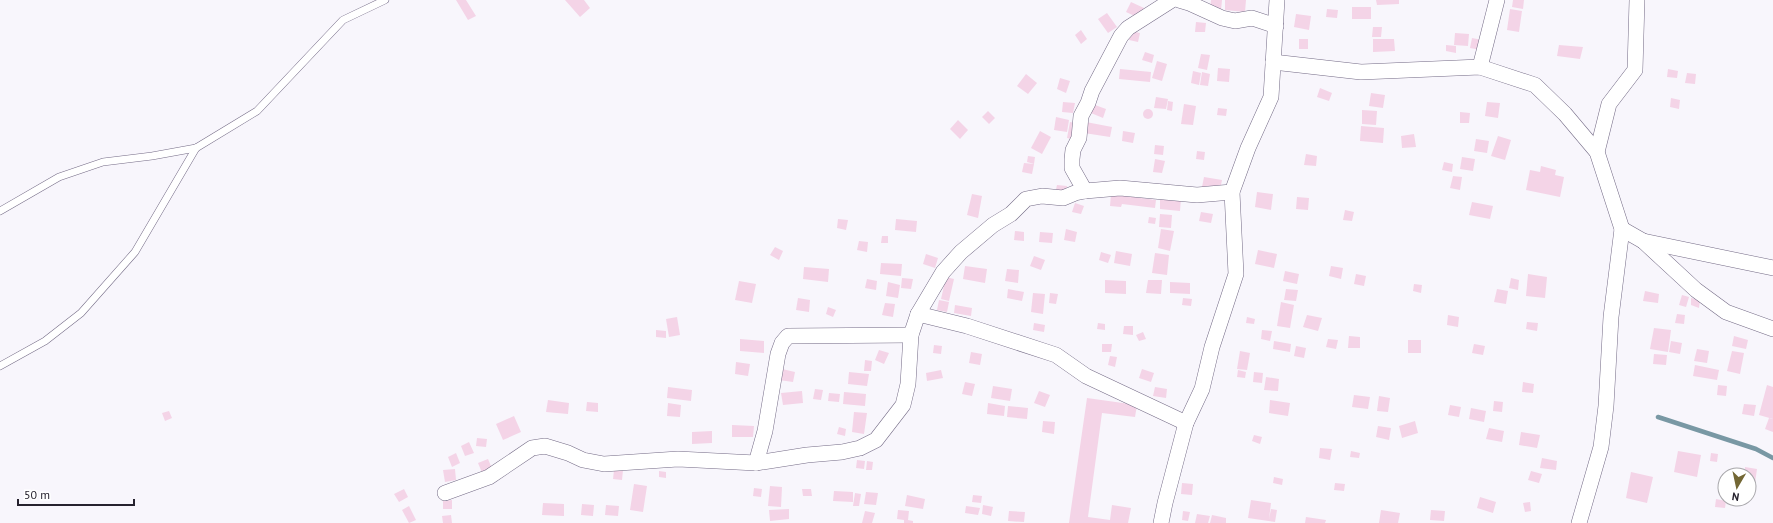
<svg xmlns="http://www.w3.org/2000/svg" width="1773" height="523" font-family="'PT Sans',sans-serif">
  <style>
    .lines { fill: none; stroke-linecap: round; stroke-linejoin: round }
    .stream { stroke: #7998a4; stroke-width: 4.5 }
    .building { fill: #f4d4e7 }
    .lane-casing { stroke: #746b86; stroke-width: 8 }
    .street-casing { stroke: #746b86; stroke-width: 16 }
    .lane { stroke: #fff; stroke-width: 7 }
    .street { stroke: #fff; stroke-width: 15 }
  </style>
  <rect width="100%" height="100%" fill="#f8f6fc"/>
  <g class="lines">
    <path class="stream" d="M1658,417L1756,449L1773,458"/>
  </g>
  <g class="building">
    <path d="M456,0H466L476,16L468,20Z"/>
    <path d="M565,0H584L590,8L580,17Z"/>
    <path d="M1211,0H1222L1221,11L1210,9Z"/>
    <path d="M1225,0H1246L1245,12L1225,10Z"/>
    <path d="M1376,0H1399V4L1377,5Z"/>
    <path d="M1513,0H1524L1523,9L1512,7Z"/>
    <path d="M1131,2L1144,8L1139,18L1126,12Z"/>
    <rect x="1352" y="7" width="19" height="12"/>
    <path d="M1327,9L1338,10L1337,18L1326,17Z"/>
    <path d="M1510,9L1522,11L1519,32L1507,30Z"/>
    <path d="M1107,13L1117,27L1108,33L1098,19Z"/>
    <path d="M1296,14L1311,16L1309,30L1294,27Z"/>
    <path d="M1196,22L1206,23L1205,32H1195Z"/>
    <path d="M1373,27H1382L1381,37H1372Z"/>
    <path d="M1081,30L1087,39L1081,44L1075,35Z"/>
    <path d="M1131,31L1140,33L1138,42L1129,40Z"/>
    <path d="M1455,33L1469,34L1468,46L1454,45Z"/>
    <path d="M1472,38L1482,40L1481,50L1470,48Z"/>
    <rect x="1299" y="39" width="9" height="10"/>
    <path d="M1373,39H1394L1395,51L1373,52Z"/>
    <path d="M1446,45L1456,46V53L1446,51Z"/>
    <path d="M1559,45L1583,47L1580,59L1557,56Z"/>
    <path d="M1145,52L1154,55L1152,63L1142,60Z"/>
    <path d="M1201,54L1210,55L1207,70L1198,68Z"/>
    <path d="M1157,61L1167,64L1162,81L1152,78Z"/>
    <path d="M1218,68L1230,69L1229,82L1217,81Z"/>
    <path d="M1120,69L1151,72L1150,82L1119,79Z"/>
    <path d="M1668,69L1678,71L1677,78L1667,77Z"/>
    <path d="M1193,71L1201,73L1199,85L1191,83Z"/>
    <path d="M1202,72L1210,74L1208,86L1200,85Z"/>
    <path d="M1687,73L1696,74L1695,84L1685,83Z"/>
    <path d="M1026,74L1037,83L1028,94L1017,86Z"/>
    <path d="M1060,78L1070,81L1066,93L1057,89Z"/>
    <path d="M1320,88L1332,93L1329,101L1317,97Z"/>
    <path d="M1371,93L1385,95L1383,108L1369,106Z"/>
    <path d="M1156,97L1168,99L1166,109L1154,108Z"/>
    <path d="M1671,98L1680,100L1679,109L1670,107Z"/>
    <path d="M1168,101L1173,102L1172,111L1167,110Z"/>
    <path d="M1063,102L1075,103L1073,113L1062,112Z"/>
    <path d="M1487,102L1500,103L1498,118L1485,116Z"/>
    <path d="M1184,104L1196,106L1193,125L1181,124Z"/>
    <path d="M1095,105L1106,109L1103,118L1091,113Z"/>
    <path d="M1218,108L1227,109L1226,116L1217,115Z"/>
    <circle cx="1148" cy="114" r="5"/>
    <path d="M1362,110L1377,111L1376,125L1362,124Z"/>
    <path d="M988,111L995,118L989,124L982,117Z"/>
    <path d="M1460,112L1470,113L1469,123H1460Z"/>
    <path d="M1056,117L1069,120L1067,132L1054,130Z"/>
    <path d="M958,120L968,130L960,139L950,129Z"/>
    <path d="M1070,122L1079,124L1076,140L1067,138Z"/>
    <path d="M1086,122L1112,127L1110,137L1084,133Z"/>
    <path d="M1361,126L1384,128L1383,143L1360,141Z"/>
    <path d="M1040,131L1051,137L1042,154L1031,148Z"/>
    <path d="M1123,131L1135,133L1133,143L1122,141Z"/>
    <path d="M1414,134L1416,147L1402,148L1401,136Z"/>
    <path d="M1498,136L1511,140L1505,160L1491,156Z"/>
    <path d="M1476,139L1489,141L1487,153L1474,151Z"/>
    <path d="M1155,145L1164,146L1163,155L1154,154Z"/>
    <path d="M1197,151L1205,152L1204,160L1196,159Z"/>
    <path d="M1306,154L1317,156L1316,166L1304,165Z"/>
    <path d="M1028,156L1035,157L1034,164L1027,162Z"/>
    <path d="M1462,157L1475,159L1473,171L1460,169Z"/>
    <path d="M1155,159L1165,161L1162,173L1153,172Z"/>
    <path d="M1444,162L1453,164L1452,172L1442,170Z"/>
    <path d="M1024,163L1034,164L1032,174L1022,172Z"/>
    <path d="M1541,166L1556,170L1555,175L1564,177L1560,197L1526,190L1530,170L1540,172Z"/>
    <path d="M1453,176L1462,177L1460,190L1450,188Z"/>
    <path d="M1204,177L1222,180L1220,190L1202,187Z"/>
    <path d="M1057,185L1067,186L1065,197L1055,194Z"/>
    <path d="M1257,192L1273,194L1271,210L1255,207Z"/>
    <path d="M972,194L982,196L978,218L967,215Z"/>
    <path d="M1111,194L1156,200L1155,208L1122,204L1121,207L1110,206Z"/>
    <path d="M1160,197L1181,198L1180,211L1160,209Z"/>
    <path d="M1297,197L1309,198L1308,210L1296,209Z"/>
    <path d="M1472,202L1493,206L1490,219L1469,215Z"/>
    <path d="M1075,203L1084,206L1081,214L1072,212Z"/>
    <path d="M1345,210L1354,212L1352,221L1343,220Z"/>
    <path d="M1201,212L1213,214L1211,223L1199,221Z"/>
    <path d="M1160,214L1172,215L1171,228L1159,227Z"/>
    <path d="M1149,217L1156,218L1155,224L1148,223Z"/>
    <path d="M838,219L848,220L846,230L837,228Z"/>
    <path d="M896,219L917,221L916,232L895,230Z"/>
    <path d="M1066,229L1077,232L1075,242L1064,240Z"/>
    <path d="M1161,229L1174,231L1170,251L1158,248Z"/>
    <path d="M1015,231L1024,232V241L1014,240Z"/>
    <path d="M1040,232L1053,233L1052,243L1039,242Z"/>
    <path d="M882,236H888V243H881Z"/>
    <path d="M859,241L868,242L867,252L857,250Z"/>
    <path d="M775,247L783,251L779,260L770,255Z"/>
    <path d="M1258,250L1277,254L1274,268L1255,264Z"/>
    <path d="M1116,251L1132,254L1130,266L1114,263Z"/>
    <path d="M1101,252L1111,255L1108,263L1099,260Z"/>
    <path d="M1155,253L1169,255L1167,275L1152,273Z"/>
    <path d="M926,254L938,258L935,268L923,264Z"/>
    <path d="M1034,256L1045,260L1041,270L1030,266Z"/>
    <path d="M881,263L902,264L901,276L880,274Z"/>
    <path d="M965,266L987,269L985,283L963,279Z"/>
    <path d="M1331,266L1343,268L1341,279L1329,276Z"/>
    <path d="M804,267L829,269L828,282L803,279Z"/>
    <path d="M1007,269L1019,270L1018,283L1005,281Z"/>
    <path d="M1285,271L1299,274L1297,284L1283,281Z"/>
    <path d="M1356,274L1366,276L1364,286L1354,284Z"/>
    <path d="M1528,274L1547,277L1545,298L1526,296Z"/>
    <path d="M946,277L954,279L949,301L941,299Z"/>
    <path d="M902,278L913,279L911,289L901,288Z"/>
    <path d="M1511,278L1519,280L1518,290L1509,288Z"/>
    <path d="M867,279L877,281L876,290L865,288Z"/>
    <path d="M1105,280L1126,281V294L1105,293Z"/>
    <path d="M1148,280H1162L1161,294L1146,293Z"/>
    <path d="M739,281L756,284L752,303L735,300Z"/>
    <path d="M888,282L900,285L898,298L886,296Z"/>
    <path d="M1170,282L1190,283V294L1170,293Z"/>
    <path d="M1414,284L1422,285L1421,293L1413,291Z"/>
    <path d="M1008,289L1024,292L1022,301L1007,298Z"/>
    <path d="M1286,289L1298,290L1296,301L1284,300Z"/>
    <path d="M1497,289L1508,291L1506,304L1494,302Z"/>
    <path d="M1645,291L1659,294L1658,303L1643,301Z"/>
    <path d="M1033,293L1045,294L1043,314L1031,312Z"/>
    <path d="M1050,293L1058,294L1056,304L1049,303Z"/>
    <path d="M1682,295L1689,297L1686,307L1679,305Z"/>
    <path d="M798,298L810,300L809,312L796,310Z"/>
    <path d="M1183,298L1192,299L1191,306L1182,305Z"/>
    <path d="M1691,298L1700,300L1699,308L1691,305Z"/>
    <path d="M939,300L949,302L947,312L937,310Z"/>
    <path d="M1281,302L1294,305L1290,328L1277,326Z"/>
    <path d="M885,303L895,304L893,317L882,315Z"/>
    <path d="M955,305L972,308L971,316L954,313Z"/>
    <path d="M828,307L836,310L833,317L826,314Z"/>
    <path d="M1677,314L1685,315L1684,324L1675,323Z"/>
    <path d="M1307,315L1322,318L1318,331L1303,327Z"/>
    <path d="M1448,315L1459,317L1458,327L1447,325Z"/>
    <path d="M677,317L680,335L669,337L666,319Z"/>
    <path d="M1247,317L1255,319L1254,324L1246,323Z"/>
    <path d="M1527,322L1538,323L1537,331L1526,329Z"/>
    <path d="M1034,323L1045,325L1044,332L1033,330Z"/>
    <path d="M1098,323L1105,324V330L1097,329Z"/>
    <path d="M1124,326H1133V335L1123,334Z"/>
    <path d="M1654,328L1671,330L1668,352L1650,349Z"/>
    <path d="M656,330L666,331V338L656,337Z"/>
    <path d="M1262,330L1272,331L1270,341L1261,339Z"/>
    <path d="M1143,332L1146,339L1139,341L1136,335Z"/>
    <path d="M1349,336L1360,337V348H1348Z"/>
    <path d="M1734,336L1748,340L1746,349L1732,346Z"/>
    <path d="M740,339L764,341V353L740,351Z"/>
    <path d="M1328,339L1338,340L1336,349L1326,347Z"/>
    <rect x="1408" y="340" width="13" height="13"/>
    <path d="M1274,341L1291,344L1290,352L1273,349Z"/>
    <path d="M1671,341L1682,343L1680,354L1669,352Z"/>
    <path d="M1102,344H1112L1111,352H1102Z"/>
    <path d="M1474,344L1485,346L1483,355L1472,353Z"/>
    <path d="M934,345L942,346L941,354L933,353Z"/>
    <path d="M1296,346L1306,348L1304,358L1294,356Z"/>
    <path d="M1697,349L1709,351L1707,363L1694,361Z"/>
    <path d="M879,350L889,353L884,364L875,360Z"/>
    <path d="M1240,351L1250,353L1247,370L1237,369Z"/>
    <path d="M1732,351L1744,353L1740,374L1727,371Z"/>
    <path d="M971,352L982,354L980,365L969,363Z"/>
    <path d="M1654,354L1667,355L1666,365L1653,364Z"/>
    <path d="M1110,356L1117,357L1115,367L1108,365Z"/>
    <path d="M865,360L872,361L871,371H864Z"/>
    <path d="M736,362L750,364L748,376L735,374Z"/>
    <path d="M1695,365L1719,370L1717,380L1693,376Z"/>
    <path d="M782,369L795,372L793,382L779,380Z"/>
    <path d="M1142,369L1154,373L1151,382L1139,378Z"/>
    <path d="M941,370L943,378L927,381L926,373Z"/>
    <path d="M1238,370L1246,372L1245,378L1237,377Z"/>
    <path d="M849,372L869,374L867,386L848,384Z"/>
    <path d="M1254,372L1263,373L1262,383L1253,382Z"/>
    <path d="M1266,377L1279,379L1278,391L1264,390Z"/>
    <path d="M965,382L975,384L972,396L962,394Z"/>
    <path d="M1523,382L1534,384L1533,393L1522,392Z"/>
    <path d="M1718,385L1727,386L1726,396L1717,395Z"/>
    <path d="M1767,385L1773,387V419L1759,415Z"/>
    <path d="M993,386L1012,389L1010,401L991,398Z"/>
    <path d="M668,387L692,390L691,401L667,398Z"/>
    <path d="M1155,387L1167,389L1166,398L1153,396Z"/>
    <path d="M815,389L823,390L821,400L813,399Z"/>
    <path d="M802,391L803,403L783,405L781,393Z"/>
    <path d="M1039,391L1050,395L1045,407L1034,403Z"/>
    <path d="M844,392L866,394L865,406L843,404Z"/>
    <path d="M829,393L840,394L839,402L828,401Z"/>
    <path d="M1354,395L1370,397L1368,409L1352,407Z"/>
    <path d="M1379,396L1390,398L1388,412L1377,411Z"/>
    <path d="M1087,398L1137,405L1135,417L1102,413L1088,517L1110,520L1112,505L1131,508L1128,523H1069Z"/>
    <path d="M548,400L569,403L568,414L546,412Z"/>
    <path d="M1270,400L1290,403L1288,416L1269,413Z"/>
    <path d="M1494,401L1503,402L1502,412L1493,411Z"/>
    <path d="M587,402L598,403V412L586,411Z"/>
    <path d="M668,403L681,405L680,417L667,416Z"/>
    <path d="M988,403L1005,406L1004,416L987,414Z"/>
    <path d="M1744,404L1756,405L1754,416L1742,414Z"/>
    <path d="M1450,405L1461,407L1459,417L1448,415Z"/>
    <path d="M1008,406L1028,408L1027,419L1007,417Z"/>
    <path d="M1471,408L1486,411L1484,422L1469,419Z"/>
    <path d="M169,411L172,418L165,421L162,413Z"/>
    <path d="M854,412L867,413L864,434L852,432Z"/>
    <path d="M514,416L521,432L503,440L496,424Z"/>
    <path d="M1769,418L1773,419V432L1765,429Z"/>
    <path d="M1043,421L1055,422L1054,434L1042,432Z"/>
    <path d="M1415,421L1418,433L1402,438L1399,426Z"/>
    <path d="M732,425L754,426L753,437H732Z"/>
    <path d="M1378,426L1391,428L1389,440L1376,437Z"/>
    <path d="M839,427L846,429L845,436L837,434Z"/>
    <path d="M1489,428L1504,431L1502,442L1486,439Z"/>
    <path d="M712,431V443L692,444V432Z"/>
    <path d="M1521,432L1540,435L1537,448L1519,445Z"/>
    <path d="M1254,435L1262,437L1260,444L1252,441Z"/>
    <path d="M477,438L487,439L486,447L476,446Z"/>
    <path d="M469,442L474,453L465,456L461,446Z"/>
    <path d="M1320,448L1332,449L1330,460L1319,458Z"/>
    <path d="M1351,451L1360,453L1359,458L1350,457Z"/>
    <path d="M1678,451L1701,455L1697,477L1674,472Z"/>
    <path d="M456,453L460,463L452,467L448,457Z"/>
    <path d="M1711,453L1718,454L1717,462L1710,461Z"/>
    <path d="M1542,458L1557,461L1556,470L1540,468Z"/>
    <path d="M488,459L493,471L483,475L478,463Z"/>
    <path d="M857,460L865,461L864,469L856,468Z"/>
    <path d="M867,461L873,462L872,470H866Z"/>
    <path d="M1745,467L1757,469L1755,483L1749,482V475H1744Z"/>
    <path d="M455,469L456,480L445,482L443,470Z"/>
    <path d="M614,470H623L622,480L613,479Z"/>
    <path d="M659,471L666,472V478L659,477Z"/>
    <path d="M1531,471L1542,474L1539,483L1528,480Z"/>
    <path d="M1631,472L1653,477L1647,503L1626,498Z"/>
    <path d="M1274,477L1283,479L1282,485L1273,483Z"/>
    <path d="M1182,483L1193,484L1192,495L1181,494Z"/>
    <path d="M1335,483L1345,484L1344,491L1334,490Z"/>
    <path d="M634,484L647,486L643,512L630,510Z"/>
    <path d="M770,486L782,487L781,507L768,506Z"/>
    <path d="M754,488L762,489L761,497L753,496Z"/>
    <path d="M404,489L408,497L399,502L394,494Z"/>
    <path d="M802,489H811L812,496H803Z"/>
    <path d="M834,491L853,492V502L833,501Z"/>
    <path d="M866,492L878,493L876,505L864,504Z"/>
    <path d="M855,493L861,494L859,506H853Z"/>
    <path d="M907,495L925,499L923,509L905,506Z"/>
    <path d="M973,495L982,496L981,503L972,502Z"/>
    <path d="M1480,497L1496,502L1493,513L1477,508Z"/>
    <path d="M1716,499L1726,501L1725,508L1715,507Z"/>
    <path d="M452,500V509H443V501Z"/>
    <path d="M1251,500L1271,503L1269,519L1271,509L1277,510L1275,522L1248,518Z"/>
    <path d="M1530,502L1531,511L1525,512L1523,503Z"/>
    <path d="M543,503L564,504V516L542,515Z"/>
    <path d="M582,504L594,505L593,516L581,515Z"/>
    <path d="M606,505L619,506L618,516L605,515Z"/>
    <path d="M983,505L993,507L991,516L982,514Z"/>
    <path d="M409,506L416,520L409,523L402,510Z"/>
    <path d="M966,506L980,508L978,515L965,513Z"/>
    <path d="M789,509V519L770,521L769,510Z"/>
    <path d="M898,510L909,511L908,520L913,521V523H904V520L897,519Z"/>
    <path d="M1381,510L1400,513L1398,523H1379Z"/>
    <path d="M1431,510L1445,511L1444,521L1430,520Z"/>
    <path d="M865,511L875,513L872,523H862Z"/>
    <path d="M1009,511L1025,512L1024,522L1008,521Z"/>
    <path d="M1183,511L1190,512L1188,521L1182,520Z"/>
    <path d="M1197,514L1210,516L1208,523H1195Z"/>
    <path d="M451,515L452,523H443L442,516Z"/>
    <path d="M1212,515L1226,518V523H1210Z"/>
    <path d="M1306,517L1326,520L1325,523H1305Z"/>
  </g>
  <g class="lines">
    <defs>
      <g id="lane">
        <path d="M0,211L59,177L103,162L152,156L196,148L257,111L343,20L385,0"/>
        <path d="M0,366L45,341L81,313L135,252L196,148"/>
      </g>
      <g id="street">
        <path d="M1179,0L1189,3L1222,18L1235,21L1252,18L1276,26"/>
        <path d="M1273,62L1361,72L1480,67L1535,85L1565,114L1597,152L1622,229L1611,317L1606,406L1601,447L1579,523"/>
        <path d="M1480,67L1497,0"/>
        <path d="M1597,152L1609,104L1635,70L1637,0"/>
        <path d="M1085,191L1072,168V159L1073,150L1079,138L1081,116L1088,103L1092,91L1121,36L1128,28L1172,0"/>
        <path d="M1622,229L1643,241L1696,290L1726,312L1773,329"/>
        <path d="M1643,241L1773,268"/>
        <path d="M918,314L967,326L1056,355L1086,376L1186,423"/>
        <path d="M756,463L765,431L778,354L782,343L788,336L911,335"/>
        <path d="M445,493L489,477L532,448L545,446L568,453L583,460L604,464L678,459L756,463L807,455L842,452L860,448L876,440L903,405L908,384L911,335L918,314L943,272L961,252L993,225L1011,214L1026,199L1042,196L1063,198L1075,193L1085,191L1120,188L1197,195L1232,192"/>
        <path d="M1161,523L1165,503L1186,423L1202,389L1212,347L1236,274L1232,192L1248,148L1271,97L1277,0"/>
      </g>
    </defs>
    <use href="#lane" class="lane-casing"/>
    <use href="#street" class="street-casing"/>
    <use href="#lane" class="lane"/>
    <use href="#street" class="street"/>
  </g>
  <g transform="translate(1737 487) rotate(189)"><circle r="19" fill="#ffffff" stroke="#a8a7ab"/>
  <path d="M0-3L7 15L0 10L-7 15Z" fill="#736734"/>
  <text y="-6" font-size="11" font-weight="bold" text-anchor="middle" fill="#26222e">N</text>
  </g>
  <path d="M18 499v6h116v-6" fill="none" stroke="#26222e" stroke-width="2"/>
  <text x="24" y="499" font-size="12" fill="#26222e" stroke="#ffffff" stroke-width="3" paint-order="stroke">50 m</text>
</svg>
